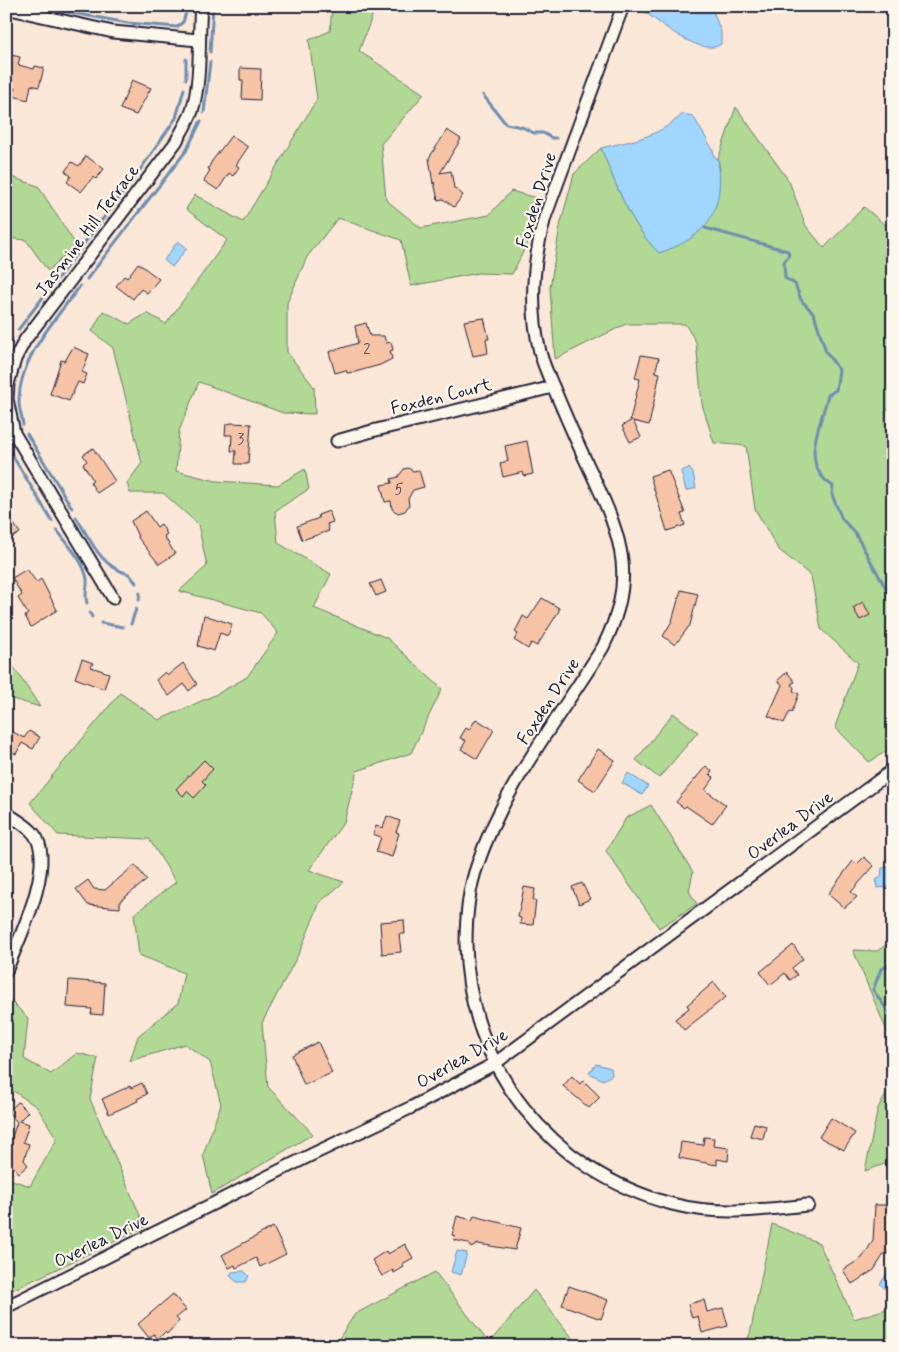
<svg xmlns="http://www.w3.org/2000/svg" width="899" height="1352" font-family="Mynerve,sans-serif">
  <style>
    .green { fill: #b1d894; stroke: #6a7d68 }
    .water { fill: #a0d6ff; stroke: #6e8eb1 }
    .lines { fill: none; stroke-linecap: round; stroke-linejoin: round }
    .stream { stroke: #6e8eb1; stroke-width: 3 }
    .building { fill: #f7c3a7; stroke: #22223b }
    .street-casing { stroke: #22223b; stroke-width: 15 }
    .street { stroke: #fbf7ec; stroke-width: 11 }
    .labels { text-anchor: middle; stroke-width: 4.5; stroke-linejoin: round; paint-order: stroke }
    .number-label { font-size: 15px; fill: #574a56 }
    .street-label { font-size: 18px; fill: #22223b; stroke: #fbf7ec }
  </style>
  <rect width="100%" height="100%" fill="#fae7d7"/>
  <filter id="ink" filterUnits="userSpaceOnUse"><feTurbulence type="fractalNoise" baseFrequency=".02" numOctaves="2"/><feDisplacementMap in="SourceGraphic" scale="10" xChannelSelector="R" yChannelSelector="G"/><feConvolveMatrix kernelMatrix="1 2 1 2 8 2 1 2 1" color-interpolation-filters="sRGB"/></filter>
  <g filter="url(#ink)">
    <g class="green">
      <path d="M332,6H376L359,51L424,94L381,144L386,200L421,228L489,215L511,191L540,199L527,244L512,274L478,273L411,286L401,240L338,218L307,257L287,303V352L314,387L315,414L283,413L199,382L179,431L176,471L216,481L278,485L305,469L309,489L275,511L278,543L331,574L314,608L387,638L442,689L411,753L357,771L344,822L309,870L344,882L320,902L300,951L262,1023L268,1087L313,1134L212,1194L203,1155L221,1104L210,1062L185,1044L130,1061L138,1036L178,1003L184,973L139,955L134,914L176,882L149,839L58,835L30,803L120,693L159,720L217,694L247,677L278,633L261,613L179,591L207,566L198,524L163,493H130L127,483L142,463L113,348L92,331L103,311L129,324L147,313L166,324L227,240L186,209L195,195L243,222L317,99L309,40L330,31Z"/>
      <path d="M736,107L789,181L806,226L824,248L864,207L885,225L893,221V406L885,412L887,486L893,490V747L869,762L835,727L858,663L821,629L811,576L778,549L755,509L746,446L714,443L702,404L696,342L685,324H626L555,359L550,288L560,226L574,174L601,148C616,184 630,225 659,253L720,170L718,159Z"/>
      <path d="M6,175L38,186L76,245L48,271L26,240L6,238Z"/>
      <path d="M6,655L40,707L6,697Z"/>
      <path d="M673,713L698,732L659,778L636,760Z"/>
      <path d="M651,805L693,872L689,891L697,904L659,928L606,851L626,818Z"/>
      <path d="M893,940V1051L891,1041L853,950L877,951Z"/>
      <path d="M9,999L28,1018L24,1059L51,1074L77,1053L98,1058L90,1099L145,1227L6,1293V1178L30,1186L57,1139L37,1107L6,1086V1006Z"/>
      <path d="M893,1083V1161L865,1171L878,1108Z"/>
      <path d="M772,1224L819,1243L854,1319L893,1307V1346H743L750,1334Z"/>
      <path d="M435,1272L489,1343L534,1290L579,1346H334L355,1314Z"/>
    </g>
    <g class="water">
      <path d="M645,6H711L721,32V44C703,58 660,23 645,12Z"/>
      <path d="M683,114L693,116L713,150L714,156L718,159C725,211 708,237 659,253C630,225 616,184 601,148C637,139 654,139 683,114Z"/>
      <path d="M178,241L187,248L172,267L164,260Z"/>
      <path d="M689,468L693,473L696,488L686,491L681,471Z"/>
      <path d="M628,773L648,786L642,795L622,783Z"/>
      <path d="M891,867L893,882L888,887L877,888L876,880L881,877L882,868Z"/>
      <path d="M596,1064L611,1068L612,1075L603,1080L589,1073Z"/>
      <path d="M457,1251L467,1253L461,1275L451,1272Z"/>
      <path d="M891,1268L893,1285L885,1289L880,1284Z"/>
      <path d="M244,1271L249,1276L246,1282H237L230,1276L232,1272Z"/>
    </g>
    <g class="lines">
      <g class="stream">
        <path d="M35,6L128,23L177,27L183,22L188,6"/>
        <path d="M210,52L213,6"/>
        <path d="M186,79V59"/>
        <path d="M483,95L506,124L522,127L534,133H543L552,138H556"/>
        <path d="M204,112L210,62"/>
        <path d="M140,170L176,118L184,89"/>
        <path d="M705,228L788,251L789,256L784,262L785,278L795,284L801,300L814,314L826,352L839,370L836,390L828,395C821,426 798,464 833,486L832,495L842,519L855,533L893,601"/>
        <path d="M87,279L186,151L201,121"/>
        <path d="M18,330L134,178"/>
        <path d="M6,350L12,339"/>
        <path d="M23,425C22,417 19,409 19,402C19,357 56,319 80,286"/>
        <path d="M27,434L72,508"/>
        <path d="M6,445L52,521"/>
        <path d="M76,517C91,540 100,567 129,574L136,583"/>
        <path d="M57,530C67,544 84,561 87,579C88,587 84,593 87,603"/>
        <path d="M139,600L140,593"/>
        <path d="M90,613L92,617"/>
        <path d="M101,623L123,627"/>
        <path d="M131,624L136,609"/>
        <path d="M893,964L881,969L873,990L893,1018"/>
      </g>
    </g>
    <g class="building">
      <path d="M6,54L20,57L18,65L34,69L35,66L44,68L39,87L31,85L28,100L13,96L15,88L6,86Z"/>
      <path d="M240,68L261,69L260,100L242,99L243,80H240Z"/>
      <path d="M132,80L151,88L136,115L120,109Z"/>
      <path d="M447,130L461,139L440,173L451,171L454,188L463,195L454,207L443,199L438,200L434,182L433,184L429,158Z"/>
      <path d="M231,136L248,147L236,165L239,167L233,176L229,173L218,190L204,181L210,170L208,169L212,161Z"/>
      <path d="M86,156L104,169L96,179L93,177L81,192L67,182L71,176L65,171L72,162L79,166Z"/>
      <path d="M138,263L159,279L147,293L141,289L133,299L116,286L124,276L127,278Z"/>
      <path d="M484,318L489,339H486L488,353L473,356L464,321Z"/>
      <path d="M366,323L370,336H384L386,343L391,342L393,350L390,351L392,359L380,365L355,372L347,373L346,370L335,373L329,352L358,343L355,326Z"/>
      <path d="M73,347L89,354L82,372L87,374L83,384L78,382L69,401L50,394L61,360L65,361Z"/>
      <path d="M641,355L659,358L655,372L660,373L649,425L633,421L641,437L630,442L622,426L632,420H630L640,379L635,378Z"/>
      <path d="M232,423L251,424L248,464H235L236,451H231L232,435H225L226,424Z"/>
      <path d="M527,441L533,474L524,476L523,472L503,477L500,463L508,461L505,446Z"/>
      <path d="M93,448L115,481L97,493L90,482L93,480L83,464L87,461L83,455Z"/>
      <path d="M408,468L413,471L419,470L424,487L413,490L408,499L409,505L405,511L398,513L392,509L391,501L385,502L381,485L392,483L391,479L398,477L404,469Z"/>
      <path d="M668,470L685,513L681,514L685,525L667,531L650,476Z"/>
      <path d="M146,511L157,527L161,524L167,534L164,536L175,554L159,564L139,539L131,521Z"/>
      <path d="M329,511L333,522L327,524L329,531L302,540L297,526L319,518L318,515Z"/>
      <path d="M6,512L20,533L6,541Z"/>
      <path d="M27,569L34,579L37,582L41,579L57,610L31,627L25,616L28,614L18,598L22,595L12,578Z"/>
      <path d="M381,580L386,592L376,596L370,584Z"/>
      <path d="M681,590L698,594L690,625L675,645L663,636L672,621Z"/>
      <path d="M542,598L559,608V611L537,646L531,643L528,649L514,640L518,634L515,632L523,616L528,619Z"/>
      <path d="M863,602L870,615L860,620L853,608Z"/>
      <path d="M204,615L232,624L228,636L220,633L214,651L198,646Z"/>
      <path d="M82,659L93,663L91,667L109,673L104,689L75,678Z"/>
      <path d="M183,663L197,684L189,691L184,684L169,696L156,680L165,672L168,675Z"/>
      <path d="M787,672L795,682L791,684L794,688L793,691L799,694L792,712L790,711L784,723L768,716L782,685L778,680Z"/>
      <path d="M476,719L494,730L477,759L461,749L466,741L460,738L466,728L469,730Z"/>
      <path d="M6,728L24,738L29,731L40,737L33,749L22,743L16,754L6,749Z"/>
      <path d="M598,749L615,760L595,791L578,780Z"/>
      <path d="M204,760L213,769L202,781L206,785L194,798L187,791L183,796L176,789Z"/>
      <path d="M706,766L712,771L710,774L714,778L705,790L726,805L712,824L686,806L684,808L676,802Z"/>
      <path d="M387,816L400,821L396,832L399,833L392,857L376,852L381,837L373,834L376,826L383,828Z"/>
      <path d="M864,857L874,866L851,892L857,897L844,908L828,894L853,861L857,864Z"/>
      <path d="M135,865L147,880L120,901V908L88,905L76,889L88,880L94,889L105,890Z"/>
      <path d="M582,883L590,899L579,904L572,887Z"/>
      <path d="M524,887L535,889L533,900H536L533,925L520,924L521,918L518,917Z"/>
      <path d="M404,920L405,934H399L401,952L382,954L380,922Z"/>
      <path d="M793,945L803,959L792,968L797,975L790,980L785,973L770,985L760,972Z"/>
      <path d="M69,980L105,983L103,1015L91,1014L92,1009L67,1007Z"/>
      <path d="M714,982L726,997L684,1030L675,1019L689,1008L687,1005Z"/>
      <path d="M318,1042L332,1073L304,1085L292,1055Z"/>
      <path d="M572,1076L580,1084L583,1080L600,1097L589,1108L563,1086Z"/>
      <path d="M142,1083L147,1094L137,1099L138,1101L109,1114L102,1099L130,1086L131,1088Z"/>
      <path d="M18,1102L28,1112L19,1121L29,1124L23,1142L29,1144L24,1160L28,1165L19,1173L10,1164L6,1165V1147L10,1143L17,1122L8,1112Z"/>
      <path d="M831,1118L855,1133L844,1150L819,1137Z"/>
      <path d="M754,1123L766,1126L763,1139L750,1136Z"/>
      <path d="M704,1137L714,1138L713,1146L729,1148L728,1161L717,1159V1165L679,1158L681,1142L703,1145Z"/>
      <path d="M875,1205H891L893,1254H884L874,1270L852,1284L843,1270L862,1258L873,1241Z"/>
      <path d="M457,1216L472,1220L474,1216L521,1228L515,1250L478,1244L471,1248L468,1243L454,1240L455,1236L452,1235Z"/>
      <path d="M273,1227L286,1254L260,1267L256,1258L236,1268L235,1265L229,1268L222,1255Z"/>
      <path d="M405,1244L413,1258L402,1264L404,1267L394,1273L393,1270L382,1276L372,1260L386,1251L388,1254Z"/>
      <path d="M569,1286L608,1300L601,1319L562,1305Z"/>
      <path d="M173,1294L186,1310L176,1318L179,1321L167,1334L165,1332L158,1339L154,1334L149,1338L138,1324Z"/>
      <path d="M704,1300L707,1312L723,1308L728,1326L702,1333L698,1316L692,1318L688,1304Z"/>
    </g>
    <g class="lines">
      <defs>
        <g id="street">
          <path d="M623,6L545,217C533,261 529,307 540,352C544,368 552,383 558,398C569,424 580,449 592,474C623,540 637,579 603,647C559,718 503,787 477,866C468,891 466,918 466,944C468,1068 551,1172 672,1204C717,1216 762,1210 808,1205"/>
          <path d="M6,8L113,32L198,40"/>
          <path d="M337,441L372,431L553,387"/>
          <path d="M113,598L14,433L7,399L8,384L15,359L25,340L176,142C181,132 188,122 192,111C202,78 198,40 201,6"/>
          <path d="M6,813C16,820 27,825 34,834C57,863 18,941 6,971"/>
          <path d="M6,1307L313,1154L412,1107L494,1064L893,770"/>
        </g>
      </defs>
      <use href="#street" class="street-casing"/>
      <use href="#street" class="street"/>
    </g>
  </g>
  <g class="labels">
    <g class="number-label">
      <text x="367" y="354">2</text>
      <text x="241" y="444">3</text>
      <text x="399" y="494">5</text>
    </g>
    <g class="street-label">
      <text transform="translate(536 200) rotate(-73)" y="6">Foxden Drive</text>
      <text transform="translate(87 230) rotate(-53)" y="6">Jasmine Hill Terrace</text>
      <text transform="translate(441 396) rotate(-14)" y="6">Foxden Court</text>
      <text transform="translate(548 701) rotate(-57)" y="6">Foxden Drive</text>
      <text transform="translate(790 825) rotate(-37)" y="6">Overlea Drive</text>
      <text transform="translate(462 1058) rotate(-30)" y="6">Overlea Drive</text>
      <text transform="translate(101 1240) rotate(-26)" y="6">Overlea Drive</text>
    </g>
  </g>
  <rect width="899" height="1352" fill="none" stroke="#fbf7ec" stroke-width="25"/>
  <rect x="12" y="12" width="874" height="1327" fill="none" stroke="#22223b" stroke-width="2" filter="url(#ink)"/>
</svg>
